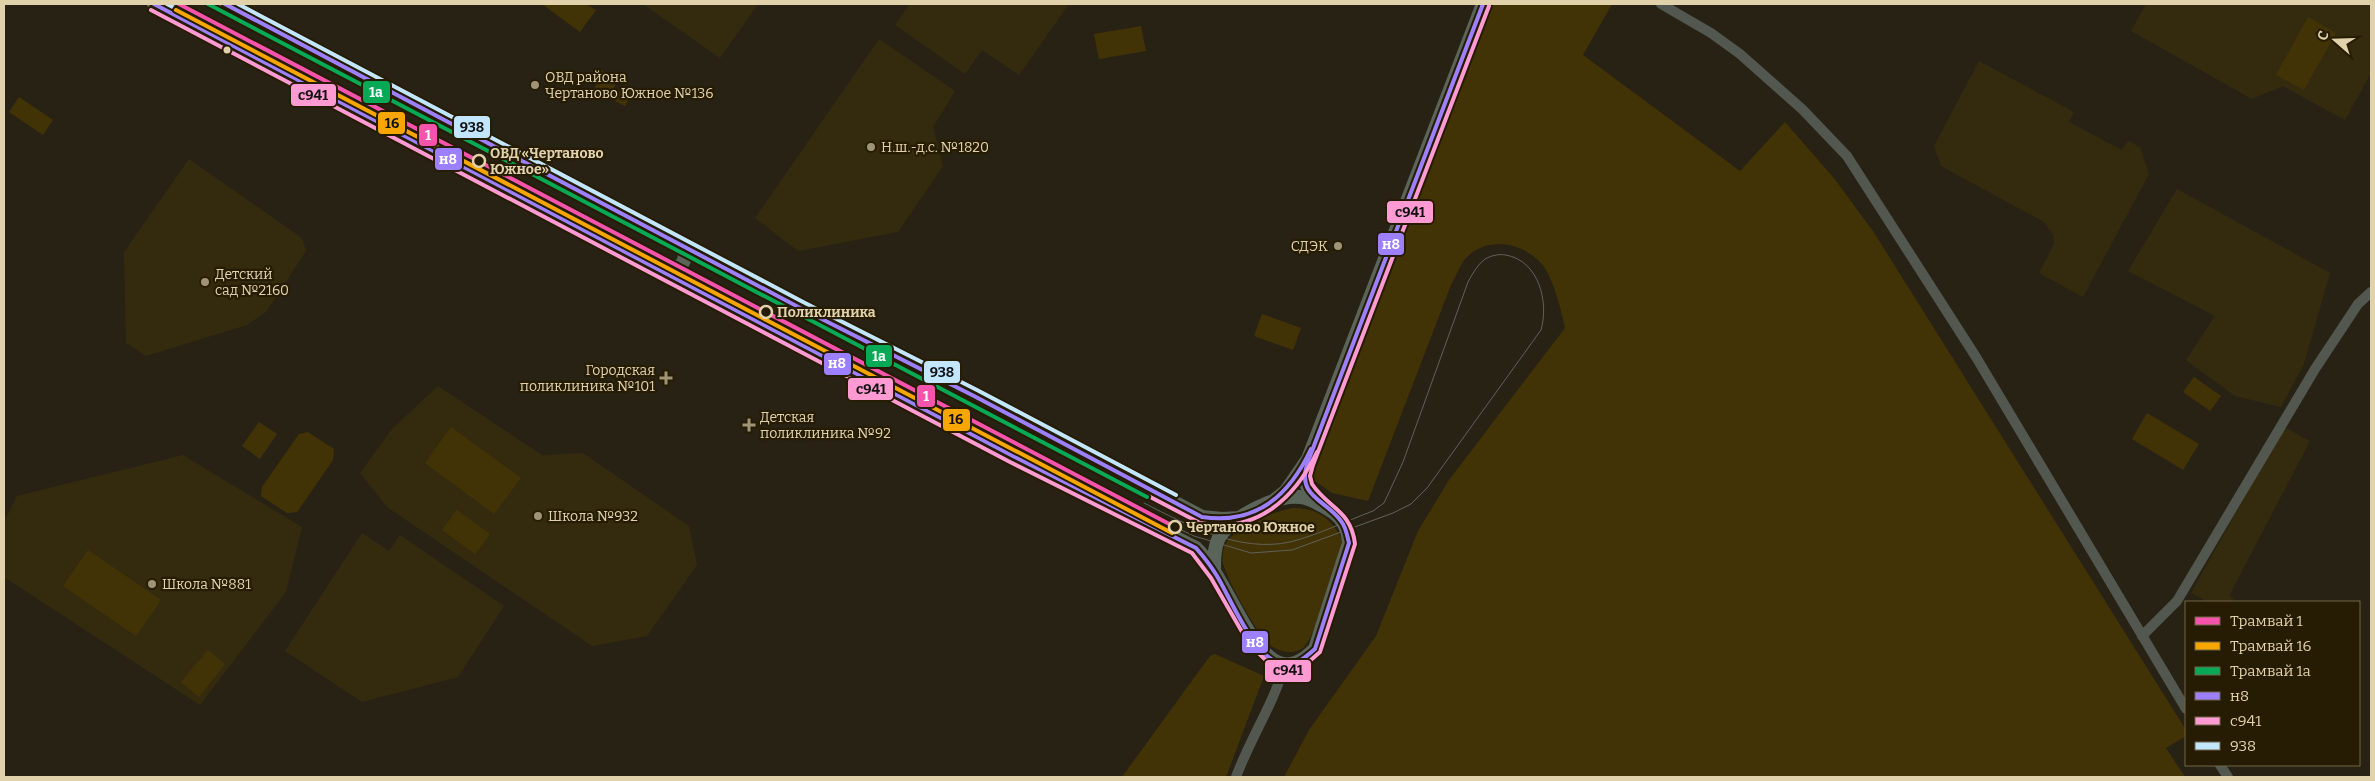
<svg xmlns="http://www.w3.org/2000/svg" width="2375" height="781" font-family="Bitter,serif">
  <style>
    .built { fill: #342b0f }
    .green { fill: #423307 }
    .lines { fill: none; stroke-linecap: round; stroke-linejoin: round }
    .street { stroke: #525850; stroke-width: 10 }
    .secondary { stroke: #5a6459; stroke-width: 14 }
    .tram { stroke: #5f6258; stroke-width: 1 }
    .bus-1-casing { stroke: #261c03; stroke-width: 8 }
    .bus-2-casing { stroke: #261c03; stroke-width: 8 }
    .bus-3-casing { stroke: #261c03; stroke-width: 8 }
    .bus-1 { stroke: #9d80ff; stroke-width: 4 }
    .bus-2 { stroke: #ff9ad2; stroke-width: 4 }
    .bus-3 { stroke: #c2e6ff; stroke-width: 4 }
    .tram-1-casing { stroke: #261c03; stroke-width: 8 }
    .tram-2-casing { stroke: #261c03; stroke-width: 8 }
    .tram-3-casing { stroke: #261c03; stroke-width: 8 }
    .tram-1 { stroke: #f653ac; stroke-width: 4 }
    .tram-2 { stroke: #f7a600; stroke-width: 4 }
    .tram-3 { stroke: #06aa56; stroke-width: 4 }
    .bus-dot { fill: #e1d2ab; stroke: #261c03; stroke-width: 2 }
    .poi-dot { fill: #a09476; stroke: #261c03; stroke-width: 2 }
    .stop-dot { fill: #261c03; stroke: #e1d2ab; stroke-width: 2.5 }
    .labels { text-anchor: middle; stroke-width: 4.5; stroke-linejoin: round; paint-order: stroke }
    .poi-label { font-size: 14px; fill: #e1d2ab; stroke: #261c03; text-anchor: start }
    .stop-label { font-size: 14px; font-weight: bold; fill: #e1d2ab; stroke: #261c03; text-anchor: start }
    .line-badge { stroke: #261c03; stroke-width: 2 }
    .badge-label { font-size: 14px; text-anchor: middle; font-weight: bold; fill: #fff }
    .pale-badge-label { font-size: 14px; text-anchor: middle; font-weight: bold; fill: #111 }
  </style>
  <rect width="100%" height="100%" fill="#282214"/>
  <g class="built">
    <path d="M643,4H758L720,58Z"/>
    <path d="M910,4H1069L1019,75L982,50L965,74L895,25Z"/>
    <path d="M2146,4H2371V73L2345,120L2283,86L2252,99L2131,31Z"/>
    <path d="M879,39L955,91L933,127L943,166L898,232L798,251L755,218Z"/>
    <path d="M1979,61L2074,112L2069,122L2122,150L2128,141L2140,147L2149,174L2083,297L2039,273L2054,244L2053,235L2044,222L1941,166L1934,146Z"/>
    <path d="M189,159L302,238L306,251L266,312L247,325L146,356L126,343L124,252Z"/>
    <path d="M2177,189L2330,273L2304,364L2281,407L2235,396L2186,360L2215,316L2128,271Z"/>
    <path d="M438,386L542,455L583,453L689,526L697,565L647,636L592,646L387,507L360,473L392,429Z"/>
    <path d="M2284,427L2310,441L2229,596L2234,598L2232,602H2208L2191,593Z"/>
    <path d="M183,455L302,527L286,592L200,705L4,577V522L17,496Z"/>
    <path d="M362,533L389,551L400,535L504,606L458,677L362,702L285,651Z"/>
  </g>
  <g class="green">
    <path d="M542,4H586L596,10L580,32Z"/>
    <path d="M1492,4H1612L1583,55L1740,171L1785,122L1833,177L1873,231L2186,730V736L2166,748L2185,777H1284L1309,730L1376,636L1418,531L1449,480L1565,328C1562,312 1552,274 1541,263C1521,242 1488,236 1466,258C1460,264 1456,277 1451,285L1368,501L1332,493L1311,478L1387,271Z"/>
    <path d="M2308,17L2336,33L2304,90L2276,75Z"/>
    <path d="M1141,26L1146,51L1099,59L1094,34Z"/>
    <path d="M601,70L617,82L609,98L594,90Z"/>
    <path d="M623,86L632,93L625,106L615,101Z"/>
    <path d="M19,97L53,120L43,135L9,112Z"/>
    <path d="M1262,314L1301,328L1293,350L1254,336Z"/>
    <path d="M2194,377L2221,396L2210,411L2183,392Z"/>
    <path d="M2147,413L2199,444L2183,470L2132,439Z"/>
    <path d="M259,422L277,434L260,459L242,446Z"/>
    <path d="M451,427L521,478L494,514L425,463Z"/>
    <path d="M308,432L334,449L333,460L297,512L287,513L261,496L262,487L299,434Z"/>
    <path d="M1294,508C1317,508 1332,519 1342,539C1338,560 1318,632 1305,646C1296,656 1279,652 1270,645C1258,636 1226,577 1223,563C1222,559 1223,551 1224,548C1229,529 1276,510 1294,508Z"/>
    <path d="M457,510L490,534L475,554L442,530Z"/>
    <path d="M88,550L161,600L136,636L63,586Z"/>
    <path d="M208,650L225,664L199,697L181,682Z"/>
    <path d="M1215,654L1264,676L1226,777H1122L1210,656Z"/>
  </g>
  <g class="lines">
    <g class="street">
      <path d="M1661,4L1711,33L1740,54L1802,109L1847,156L1976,357L2186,709"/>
      <path d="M2142,636L2177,601L2315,369L2358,304L2371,292"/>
      <path d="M2220,765L2228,777"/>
      <path d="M1236,777C1250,739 1274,703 1285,664"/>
    </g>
    <g class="secondary">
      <path d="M154,4L1013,456L1196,548C1225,576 1245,644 1275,661C1290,670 1304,660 1315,649L1349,543C1348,527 1342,517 1328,509C1319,504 1311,498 1300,497C1277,494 1233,517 1220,536C1214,546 1214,559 1214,570"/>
      <path d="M225,4L802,309L974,396L1202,517L1222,519L1240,518"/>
      <path d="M665,271C680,272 688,261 684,246"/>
      <path d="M1306,464C1303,481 1306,490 1320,501"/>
      <path d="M1276,499L1286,491L1308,459L1483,4"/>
    </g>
    <path class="tram" d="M1144,503C1187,525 1239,553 1290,542C1318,535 1346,521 1373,511L1384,503L1403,462L1468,282C1473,273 1479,262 1487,258C1493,255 1500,254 1506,255C1539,261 1549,302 1541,330L1427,488L1411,504L1393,513L1292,550L1251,553L1194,536L1175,527"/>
    <defs>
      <g id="bus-1">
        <path d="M154,4L1013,456L1196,548C1204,557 1211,566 1217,576C1231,599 1253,656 1281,664C1295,667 1306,657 1315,649L1349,543C1347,535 1346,527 1341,521C1325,499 1297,497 1307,464L1483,4"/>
        <path d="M225,4L802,309L974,396L1202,517C1256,525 1289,496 1311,449"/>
      </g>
      <g id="bus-2">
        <path d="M151,10L1010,462L1192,553L1211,578L1249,644L1272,666L1287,671L1304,666L1320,652L1355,544C1351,510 1328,508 1312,484L1310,476L1313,465L1489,6"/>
        <path d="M222,10C547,182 874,352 1200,523C1255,534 1294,500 1317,452"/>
      </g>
      <g id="bus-3">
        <path d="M167,4L1016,450L1162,524"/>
        <path d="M238,4L805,303L977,390L1176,495"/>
      </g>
    </defs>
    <use href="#bus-1" class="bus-1-casing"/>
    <use href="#bus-2" class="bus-2-casing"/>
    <use href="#bus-3" class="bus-3-casing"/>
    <use href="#bus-1" class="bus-1"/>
    <use href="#bus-2" class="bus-2"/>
    <use href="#bus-3" class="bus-3"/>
    <defs>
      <path id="tram-1" d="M179,4L1175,527"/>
      <path id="tram-2" d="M176,10L1172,533"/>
      <path id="tram-3" d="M208,4L1147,497"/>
    </defs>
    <use href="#tram-1" class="tram-1-casing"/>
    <use href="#tram-2" class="tram-2-casing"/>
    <use href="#tram-3" class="tram-3-casing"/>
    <use href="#tram-1" class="tram-1"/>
    <use href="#tram-2" class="tram-2"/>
    <use href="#tram-3" class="tram-3"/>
  </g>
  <circle class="bus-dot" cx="227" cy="50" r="4.5"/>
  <g class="poi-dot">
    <circle cx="535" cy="85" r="5"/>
    <circle cx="871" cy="147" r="5"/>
    <circle cx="1338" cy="246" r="5"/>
    <circle cx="205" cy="282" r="5"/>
    <path d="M663.5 370.5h5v5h5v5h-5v5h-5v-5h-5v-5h5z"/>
    <path d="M746.5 417.5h5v5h5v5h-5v5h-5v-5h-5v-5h5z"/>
    <circle cx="538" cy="516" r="5"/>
    <circle cx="152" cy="584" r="5"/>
  </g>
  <g class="stop-dot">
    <circle cx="479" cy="161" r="6"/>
    <circle cx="766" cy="312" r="6"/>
    <circle cx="1175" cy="527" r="6"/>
  </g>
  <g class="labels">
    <g class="poi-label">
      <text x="545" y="82">ОВД района<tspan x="545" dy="16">Чертаново Южное №136</tspan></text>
      <text x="881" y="152">Н.ш.-д.с. №1820</text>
      <text x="1328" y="251" text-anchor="end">СДЭК</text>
      <text x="215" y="279">Детский<tspan x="215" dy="16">сад №2160</tspan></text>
      <text x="655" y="375" text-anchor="end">Городская<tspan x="655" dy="16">поликлиника №101</tspan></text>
      <text x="760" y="422">Детская<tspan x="760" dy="16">поликлиника №92</tspan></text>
      <text x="548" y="521">Школа №932</text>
      <text x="162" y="589">Школа №881</text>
    </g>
    <g class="stop-label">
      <text x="490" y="158">ОВД «Чертаново<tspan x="490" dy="16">Южное»</tspan></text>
      <text x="777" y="317">Поликлиника</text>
      <text x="1186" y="532">Чертаново Южное</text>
    </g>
  </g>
  <g class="line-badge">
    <rect x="362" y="80" width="29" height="24" rx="5" fill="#06aa56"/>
    <rect x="290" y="83" width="47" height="24" rx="5" fill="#ff9ad2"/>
    <rect x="377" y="111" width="29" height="24" rx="5" fill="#f7a600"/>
    <rect x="453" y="115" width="38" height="24" rx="5" fill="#c2e6ff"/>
    <rect x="418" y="123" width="20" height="24" rx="5" fill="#f653ac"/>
    <rect x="434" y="147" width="29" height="24" rx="5" fill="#9d80ff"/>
    <rect x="1386" y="200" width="48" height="24" rx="5" fill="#ff9ad2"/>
    <rect x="1377" y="232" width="28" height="24" rx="5" fill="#9d80ff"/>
    <rect x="865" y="344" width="28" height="24" rx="5" fill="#06aa56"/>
    <rect x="823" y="352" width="29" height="24" rx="5" fill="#9d80ff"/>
    <rect x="923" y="360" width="38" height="24" rx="5" fill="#c2e6ff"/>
    <rect x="847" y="377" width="47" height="24" rx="5" fill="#ff9ad2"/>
    <rect x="916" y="384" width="20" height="24" rx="5" fill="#f653ac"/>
    <rect x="942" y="408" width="29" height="24" rx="5" fill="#f7a600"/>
    <rect x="1241" y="630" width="28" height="24" rx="5" fill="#9d80ff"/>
    <rect x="1264" y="659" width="48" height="24" rx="5" fill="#ff9ad2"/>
  </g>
  <g class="badge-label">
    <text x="376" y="97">1а</text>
    <text x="428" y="140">1</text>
    <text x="448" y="164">н8</text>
    <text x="1391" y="249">н8</text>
    <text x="879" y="361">1а</text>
    <text x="837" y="368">н8</text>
    <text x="926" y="401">1</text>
    <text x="1255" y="647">н8</text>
  </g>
  <g class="pale-badge-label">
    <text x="313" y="100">с941</text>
    <text x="392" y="128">16</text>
    <text x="472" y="132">938</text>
    <text x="1410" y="217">с941</text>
    <text x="942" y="377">938</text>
    <text x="871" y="394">с941</text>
    <text x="956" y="424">16</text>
    <text x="1288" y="675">с941</text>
  </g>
  <rect width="2375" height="781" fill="none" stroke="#e1d2ab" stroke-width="10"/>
  <rect x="2185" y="601" width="175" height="165" fill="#261c03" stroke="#716546"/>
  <rect x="2195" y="617" width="25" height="8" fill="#f653ac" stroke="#716546"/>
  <text x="2230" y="626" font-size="15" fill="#e1d2ab">Трамвай 1</text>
  <rect x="2195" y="642" width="25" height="8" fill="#f7a600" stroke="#716546"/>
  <text x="2230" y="651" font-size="15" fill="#e1d2ab">Трамвай 16</text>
  <rect x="2195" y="667" width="25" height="8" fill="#06aa56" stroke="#716546"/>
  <text x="2230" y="676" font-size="15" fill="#e1d2ab">Трамвай 1а</text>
  <rect x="2195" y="692" width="25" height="8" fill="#9d80ff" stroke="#716546"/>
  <text x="2230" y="701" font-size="15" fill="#e1d2ab">н8</text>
  <rect x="2195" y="717" width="25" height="8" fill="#ff9ad2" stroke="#716546"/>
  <text x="2230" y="726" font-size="15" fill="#e1d2ab">с941</text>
  <rect x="2195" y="742" width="25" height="8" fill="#c2e6ff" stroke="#716546"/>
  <text x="2230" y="751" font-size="15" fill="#e1d2ab">938</text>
  <g transform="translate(2335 40) rotate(290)" stroke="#261c03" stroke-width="4" paint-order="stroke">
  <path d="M0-4L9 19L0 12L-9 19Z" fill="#e1d2ab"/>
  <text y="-8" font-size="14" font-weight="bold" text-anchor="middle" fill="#e1d2ab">С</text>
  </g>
</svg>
